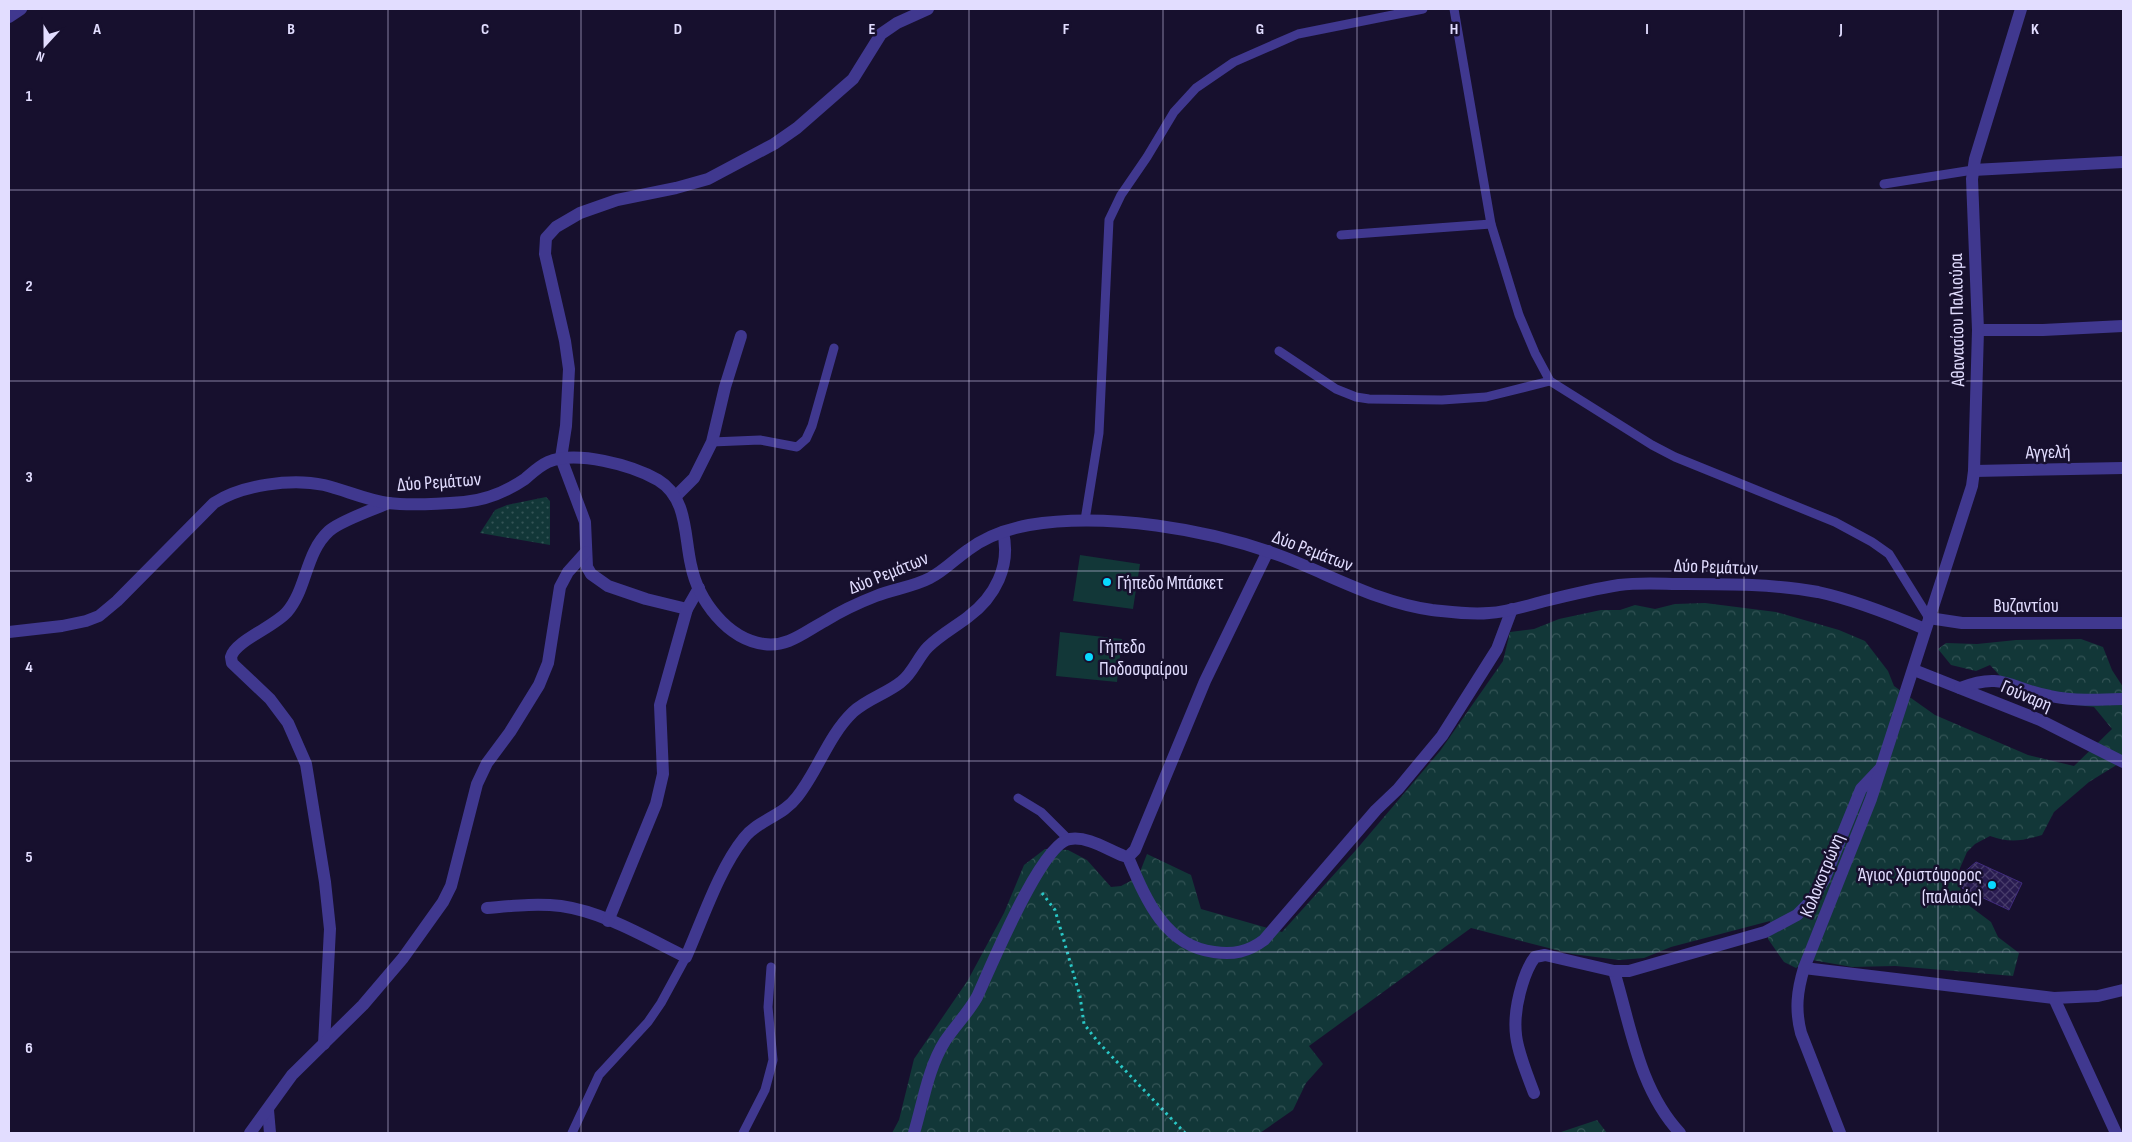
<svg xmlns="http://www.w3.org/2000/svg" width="2132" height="1142" font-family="'Sofia Sans Condensed',sans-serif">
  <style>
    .forest { fill: url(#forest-crowns) }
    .park { fill: url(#park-dots) }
    .pitch { fill: #123738 }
    .building { fill: url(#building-cross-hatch); stroke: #402b7d }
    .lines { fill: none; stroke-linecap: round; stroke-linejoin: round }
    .path { stroke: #29c7c6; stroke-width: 3; stroke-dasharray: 2.5 4; stroke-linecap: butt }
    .service { stroke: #40388f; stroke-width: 9 }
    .minor { stroke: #40388f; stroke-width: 12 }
    .tertiary { stroke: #40388f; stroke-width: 12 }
    .grid { fill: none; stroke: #e2ddff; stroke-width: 1; stroke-opacity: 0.55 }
    .poi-dot { fill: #09d9ff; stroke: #17102e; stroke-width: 2 }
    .labels { text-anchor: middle; stroke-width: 5; stroke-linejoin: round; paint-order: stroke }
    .street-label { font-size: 19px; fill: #e2ddff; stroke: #17102e }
    .poi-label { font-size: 19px; fill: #e2ddff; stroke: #17102e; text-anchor: start }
    .grid-label { font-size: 16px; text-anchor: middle; font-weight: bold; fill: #e2ddff; stroke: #17102e; stroke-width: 5; stroke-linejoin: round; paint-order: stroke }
  </style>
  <defs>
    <pattern id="forest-crowns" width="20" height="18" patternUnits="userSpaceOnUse" patternTransform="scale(1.25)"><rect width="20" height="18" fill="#123738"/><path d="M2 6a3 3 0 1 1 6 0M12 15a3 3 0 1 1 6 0" fill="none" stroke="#345456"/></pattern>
    <pattern id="park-dots" width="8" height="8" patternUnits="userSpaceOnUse" patternTransform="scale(1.25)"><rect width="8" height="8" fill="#123738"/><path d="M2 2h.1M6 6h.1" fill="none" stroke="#345456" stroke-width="1.8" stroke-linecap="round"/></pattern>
    <pattern id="building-cross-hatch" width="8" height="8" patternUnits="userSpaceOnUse" patternTransform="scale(1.25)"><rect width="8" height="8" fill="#281b50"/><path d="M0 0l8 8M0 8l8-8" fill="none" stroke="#473c6a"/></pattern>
  </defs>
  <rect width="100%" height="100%" fill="#17102e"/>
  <g class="forest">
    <path d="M1705,603L1776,612L1839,630L1865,641L1888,671L1894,686L1935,715L2028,755L2074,766L2112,729L2094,707L2058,703L2001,677L1990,665L1976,671L1951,665L1938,649L1946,643L1977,644L2016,640L2081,639L2103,647L2112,670L2123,687V761L2089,782L2054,812L2042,835C2021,841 2010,843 1990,836L1975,844L1967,852L1960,868L1958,878L1963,901L1991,922L1998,937L2019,953L2013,976L1895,966L1852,967L1812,960L1805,962L1796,968L1784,962L1768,939L1770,921L1671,947L1644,958L1619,960L1572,954L1471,928L1309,1046L1323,1064L1306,1083L1293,1110L1260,1133H892L899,1120L914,1059L968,980L1004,913L1024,865L1045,849L1068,850L1087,860L1111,887L1121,886L1138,877L1147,854L1191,875L1201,909L1282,932L1356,850L1440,751L1503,661L1510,632L1534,629L1559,619L1601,610H1620L1635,605L1655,609L1675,604Z"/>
    <path d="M1597,1120L1607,1133H1558Z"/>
  </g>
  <path class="park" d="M546,497L550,501V545L480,533L495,510L507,505Z"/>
  <g class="pitch">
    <path d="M1080,555L1140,564L1133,609L1073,601Z"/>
    <path d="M1060,632L1122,639L1117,682L1056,676Z"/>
  </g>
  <path class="building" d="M1976,862L2022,883L2009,910L1962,888L1965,881L1961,875Z"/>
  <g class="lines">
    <path class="path" d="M1042,893L1055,910L1080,996L1084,1024L1098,1042L1185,1133"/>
    <g class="service">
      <path d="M1454,9L1491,224L1519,315L1535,353L1550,381L1652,445L1675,457L1835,522L1872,542L1889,554L1929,618"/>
      <path d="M1884,184L1973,170"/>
      <path d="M1341,235L1491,224"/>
      <path d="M1279,351L1336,389L1356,397L1369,399L1442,400L1486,397L1550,381"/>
      <path d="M712,442L760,440L797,447L806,439L812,426L834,348"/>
      <path d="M1085,520L1099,433L1109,220L1121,195L1147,157L1174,112L1196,88L1234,62L1298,34L1423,9"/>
      <path d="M1018,798L1041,812L1068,839"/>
      <path d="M572,1133L599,1075L648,1022L661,1003L686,957"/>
      <path d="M743,1133L765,1090L773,1060L768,1007L771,967"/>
    </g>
    <g class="minor">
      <path d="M9,17L21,9"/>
      <path d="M1973,170L2123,162"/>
      <path d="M1978,330H2043L2123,326"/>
      <path d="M1974,471L2123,468"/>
      <path d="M675,497L694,478L712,442L725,387L741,336"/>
      <path d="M687,609L646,599L608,586L591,574L587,567L585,522L561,458L566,426L569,369L565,341L545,254L546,238L556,227L580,213L617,200L676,188L708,179L774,144L797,128L853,79L881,34L897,23L928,9"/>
      <path d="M1929,618L1962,623H2123"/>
      <path d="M1914,670L2040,720L2123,762"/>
      <path d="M1960,688C2004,671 2010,689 2050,696C2074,701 2098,700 2123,699"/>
      <path d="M1128,857C1145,897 1164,946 1214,952C1233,955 1248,952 1264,940L1376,810L1398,789L1442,736L1497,649L1512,609"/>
      <path d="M487,908C511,906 536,903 561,906C604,912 647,938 686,957C702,921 719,869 744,838C758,820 783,816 797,797C818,771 828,736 853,712C867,699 886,694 901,682C913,673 918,657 928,647C940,635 955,627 968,617C995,597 1011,566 1003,532"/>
      <path d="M608,921L656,804L663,774L660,705L687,609L699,588"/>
      <path d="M1804,968L2054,998L2098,996L2123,990"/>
      <path d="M1614,971C1631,1027 1639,1089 1680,1133"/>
      <path d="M2054,998L2116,1133"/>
      <path d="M324,1044L330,929L325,882L306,764L288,723L270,699L232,663L231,657C235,641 274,627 287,612C307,589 305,553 329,531C340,521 374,509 389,503"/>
      <path d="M1534,1093C1518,1050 1508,1031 1522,985C1525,975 1528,966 1535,957L1545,955L1614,971H1629L1765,932L1797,915L1812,900L1824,880L1861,789L1880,769"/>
      <path d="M268,1110L270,1133"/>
      <path d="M250,1133L292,1075L363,1005L403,958L443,902L451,886L477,784L487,763L510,732L539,685L548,663L560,587L568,572L586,552"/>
      <path d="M914,1133C923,1103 928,1068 945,1041C955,1026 968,1013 977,997C990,969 1041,843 1070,839C1088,836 1108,850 1124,856L1128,857L1135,850L1205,681L1268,551"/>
    </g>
    <g class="tertiary">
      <path d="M9,632L62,626L86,621L99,616L117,601L214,503C242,485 291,478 324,485C345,490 366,500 388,503C412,506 439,504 464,502C486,500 506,492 525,479C532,473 539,466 548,462C576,450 632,465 658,480C688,498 684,535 691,565C698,600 727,639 764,644C787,648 806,631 825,621C841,611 858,603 876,596C893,589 913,587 930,578C944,571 955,559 968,550C985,537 1007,529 1029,525C1105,512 1209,529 1281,556C1331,575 1379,603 1432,610C1451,612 1470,615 1489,613C1508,612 1526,606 1545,601C1569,595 1594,589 1619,585C1641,582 1663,584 1685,584C1730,584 1774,584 1818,592C1855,600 1890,614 1925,629"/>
      <path d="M1840,1133L1801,1033C1795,1010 1797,991 1804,968L1871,799L1972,486L1974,471L1978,330L1972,179L1975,159L2021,9"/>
    </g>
  </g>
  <path class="grid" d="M194,9V1133M388,9V1133M581,9V1133M775,9V1133M969,9V1133M1163,9V1133M1357,9V1133M1551,9V1133M1744,9V1133M1938,9V1133M9,190H2123M9,381H2123M9,571H2123M9,761H2123M9,952H2123"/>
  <g class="poi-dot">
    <circle cx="1107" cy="582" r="5"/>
    <circle cx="1089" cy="657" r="5"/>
    <circle cx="1992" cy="885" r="5"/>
  </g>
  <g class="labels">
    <g class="street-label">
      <text transform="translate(1956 320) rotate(-91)" y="7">Αθανασίου Παλιούρα</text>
      <text transform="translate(2048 451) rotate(-1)" y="7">Αγγελή</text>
      <text transform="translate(439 481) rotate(-4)" y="7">Δύο Ρεμάτων</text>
      <text transform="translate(1313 550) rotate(21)" y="7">Δύο Ρεμάτων</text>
      <text transform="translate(1716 566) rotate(2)" y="7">Δύο Ρεμάτων</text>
      <text transform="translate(888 572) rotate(-22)" y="7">Δύο Ρεμάτων</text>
      <text x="2026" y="612">Βυζαντίου</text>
      <text transform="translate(2027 695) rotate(23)" y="7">Γούναρη</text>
      <text transform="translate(1821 875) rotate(-68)" y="7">Κολοκοτρώνη</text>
    </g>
    <g class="poi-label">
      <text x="1117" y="589">Γήπεδο Μπάσκετ</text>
      <text x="1099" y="653">Γήπεδο<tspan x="1099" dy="22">Ποδοσφαίρου</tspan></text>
      <text x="1982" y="881" text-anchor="end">Άγιος Χριστόφορος<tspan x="1982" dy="22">(παλαιός)</tspan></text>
    </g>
  </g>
  <g class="grid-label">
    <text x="97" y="34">A</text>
    <text x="291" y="34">B</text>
    <text x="485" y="34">C</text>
    <text x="678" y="34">D</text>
    <text x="872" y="34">E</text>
    <text x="1066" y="34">F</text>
    <text x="1260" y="34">G</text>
    <text x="1454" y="34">H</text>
    <text x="1647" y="34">I</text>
    <text x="1841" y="34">J</text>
    <text x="2035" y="34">K</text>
    <text x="29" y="101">1</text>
    <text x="29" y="291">2</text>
    <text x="29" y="482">3</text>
    <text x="29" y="672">4</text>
    <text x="29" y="862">5</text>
    <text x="29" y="1053">6</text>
  </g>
  <rect width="2132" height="1142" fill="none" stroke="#e2ddff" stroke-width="20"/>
  <g transform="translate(45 45) rotate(201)" stroke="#17102e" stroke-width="4" paint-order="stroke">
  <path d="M0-4L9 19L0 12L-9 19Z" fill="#e2ddff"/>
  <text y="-8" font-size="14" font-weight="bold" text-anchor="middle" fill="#e2ddff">N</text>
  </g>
</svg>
